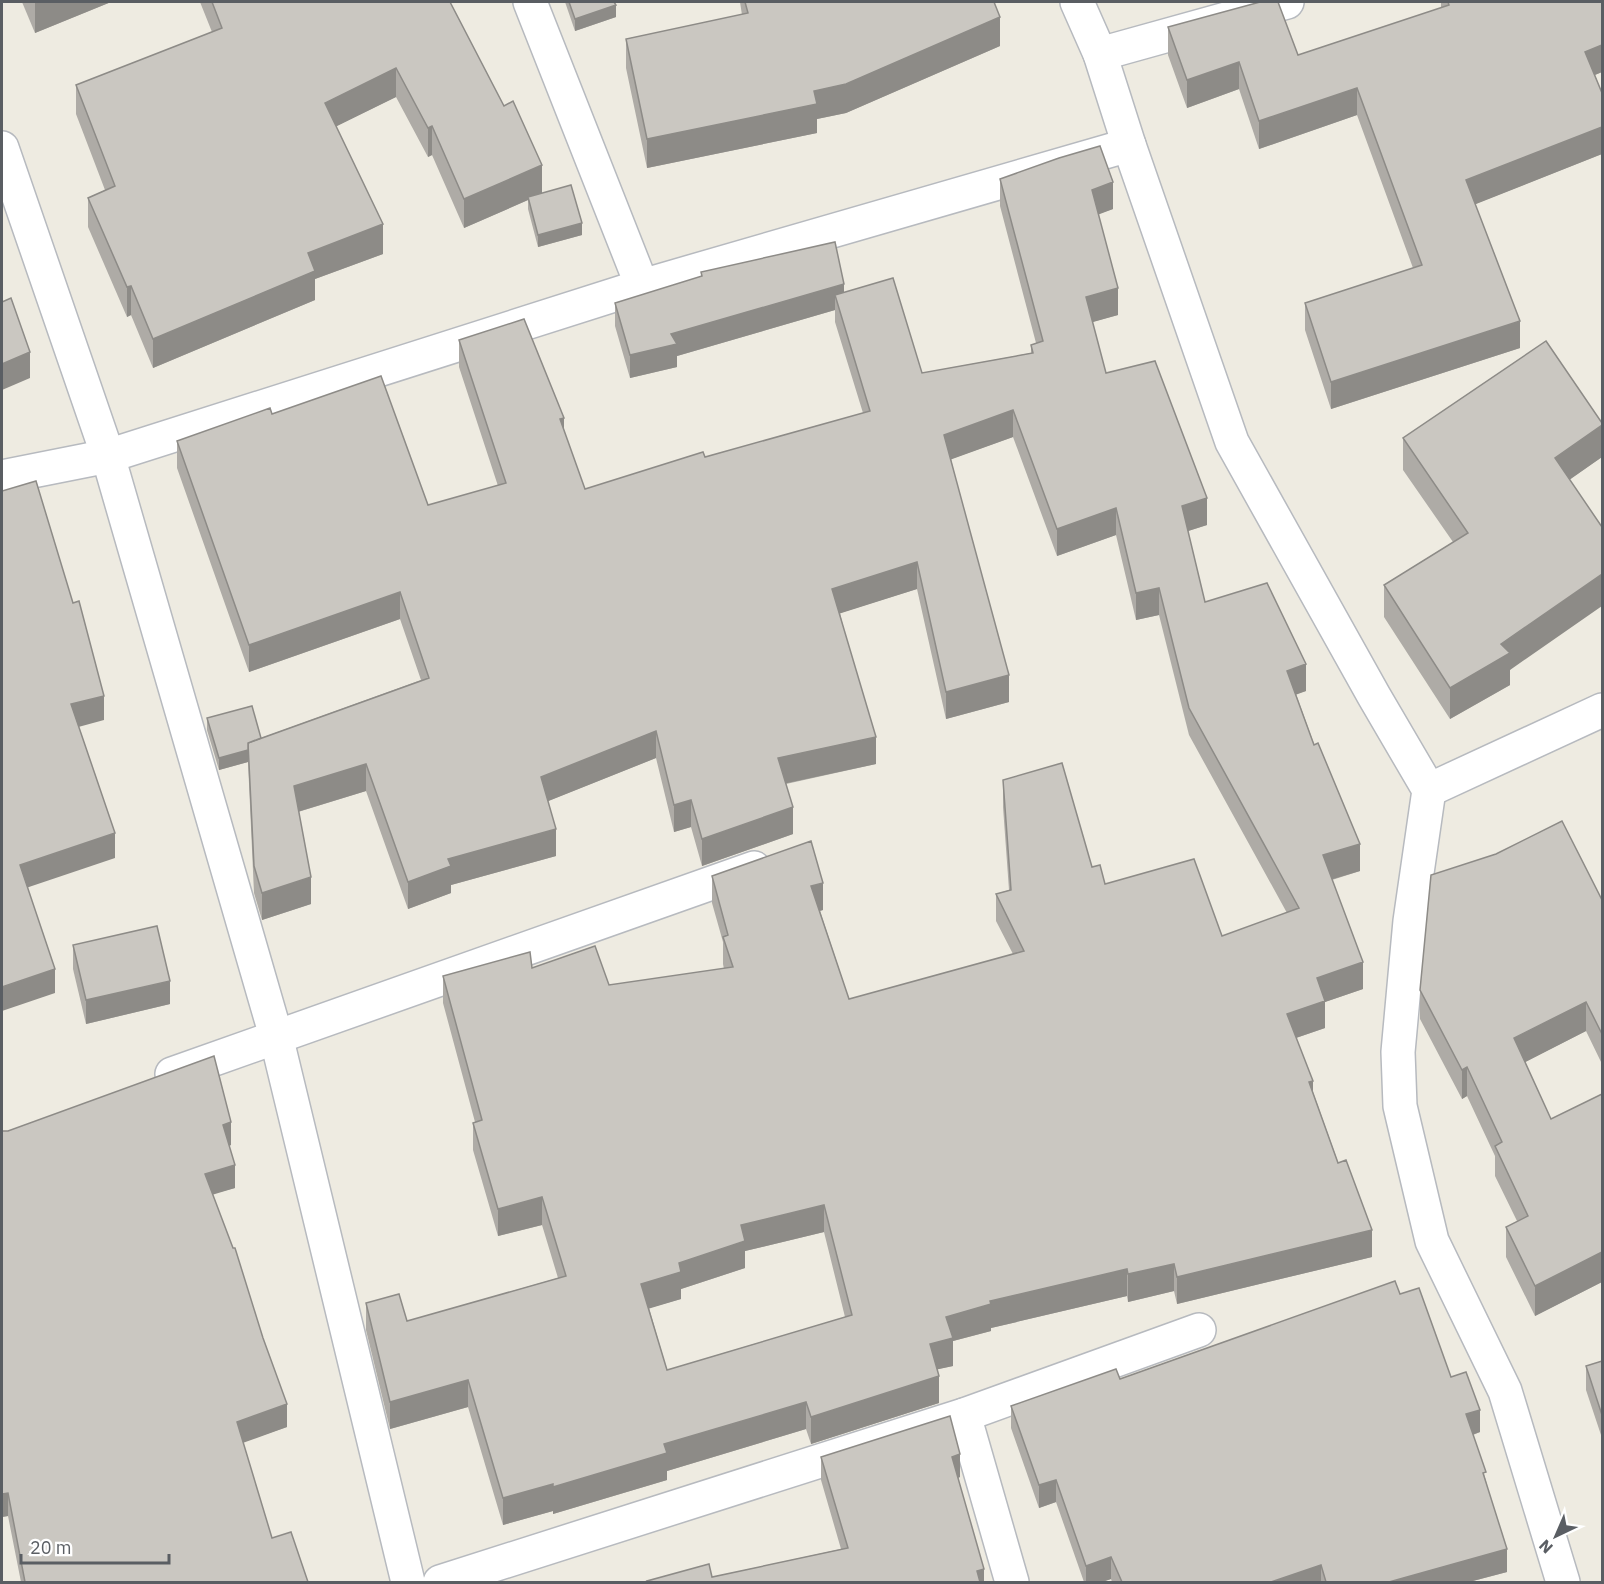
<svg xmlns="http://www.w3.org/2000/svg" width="1604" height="1584" font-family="'IBM Plex Sans',sans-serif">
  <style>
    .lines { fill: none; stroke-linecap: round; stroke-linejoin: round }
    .minor-casing { stroke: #b7babf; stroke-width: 36 }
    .minor { stroke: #fff; stroke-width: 33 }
    .wall { fill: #aeaba6; fill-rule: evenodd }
    .shaded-wall { fill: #8d8b87 }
    .building { fill: #cac7c1; stroke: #8d8b87; stroke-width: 1.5; fill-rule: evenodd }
  </style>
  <rect width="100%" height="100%" fill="#eeebe1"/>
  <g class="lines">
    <defs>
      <g id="minor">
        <path d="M530,2L642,286"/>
        <path d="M1077,2L1100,54L1129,145L1232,442L1374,696L1429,790L1410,921L1398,1052L1400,1106L1432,1241L1505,1391L1563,1582"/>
        <path d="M1100,54L1287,2"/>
        <path d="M2,148L108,456L276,1036L408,1582"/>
        <path d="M2,477L108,456L642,286L1129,145"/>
        <path d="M1429,790L1602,710"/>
        <path d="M172,1074L754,868"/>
        <path d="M964,1415L1012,1582"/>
        <path d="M440,1582L964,1415L1199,1330"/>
      </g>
    </defs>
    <use href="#minor" class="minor-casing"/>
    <use href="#minor" class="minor"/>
  </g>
  <g class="wall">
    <path d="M22,2H111L35,33Z"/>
    <path d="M200,2H450L542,193L582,235L538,247L528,209V200L464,228L432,155L428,157L396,97L336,126L383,254L315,279V300L153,368L131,315L127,317L88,227V198L105,190L76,114V85L212,32Z"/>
    <path d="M565,2H614L616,17L575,31Z"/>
    <path d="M740,2H994L1000,46L846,113L817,119V133L647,168L626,68V39L742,15Z"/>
    <path d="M1441,2H1602V72L1595,75L1602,93V154L1475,204L1520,348L1331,409L1305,330V303L1413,268L1357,115L1259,149L1239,89L1187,108L1168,55V27L1298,55L1441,8Z"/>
    <path d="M1000,179L1113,209L1098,214L1118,315L1092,322L1106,373L1207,525L1188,531L1205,602L1306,691L1296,694L1360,871L1332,880L1363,989L1325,1002V1028L1296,1038L1313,1092L1372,1257L1177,1304L1174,1291L1128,1302L1127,1296L991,1328V1331L953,1341V1366L938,1369L939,1403L811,1444L806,1429L667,1471V1480L553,1514V1511L503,1525L468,1407L390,1429L366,1330V1303L407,1321L558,1278L542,1225L498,1236L473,1150V1123L475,1122L443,1003V976L532,968L609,985L724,969L723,964V942L712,903V876L823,910L820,911L849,999L1013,954L996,921V894L1009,890L1003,807V780L1092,867L1105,884L1222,936L1287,913L1189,735L1159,615L1136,620L1116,535L1057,556L1013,437L951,459L1009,702L946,719L917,589L840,613L876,764L786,784L793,834L702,866L691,827L674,832L656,758L548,801L556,856L451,885V893L408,909L366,791L298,812L311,904L262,920L254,893L248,762L219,770L207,730V718L261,738L421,680L400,619L249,672L177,468V441L272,414L428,505L498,486L459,367V340L564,432L585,489L705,457L863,413L835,322V310L677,356V367L630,378L615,326V303L701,277V272L844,292L922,373L1031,353V345L1036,343L1000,206ZM824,1232L845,1317L667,1370L649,1308L681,1299V1289L745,1268V1251Z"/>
    <path d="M1403,438L1602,457L1570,479L1510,670V685L1450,719L1384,617V585L1453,542L1403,470Z"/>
    <path d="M1602,900V1064L1586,1031L1525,1062L1551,1119L1602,1094V1282L1535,1316L1506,1257V1227L1517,1221L1495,1176V1156L1467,1096L1462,1099L1420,1019V990Z"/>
    <path d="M73,945L170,1004L86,1024L73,969Z"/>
    <path d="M2,1131L231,1145L229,1146L235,1188L212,1194L287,1427L243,1442L272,1538L308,1582H21L8,1516L2,1517Z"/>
    <path d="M1400,1294L1451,1377L1480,1432L1473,1435L1486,1481L1507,1572L1469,1582H1112L1111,1579L1102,1582H1084L1056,1502L1039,1508L1011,1428V1406L1120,1379Z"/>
    <path d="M1602,1361V1438L1586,1390V1366Z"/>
    <path d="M821,1457L960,1477L958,1478L984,1582L712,1577L841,1549L821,1480Z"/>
  </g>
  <g class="shaded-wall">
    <path d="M40,2H111L35,33V3Z"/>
    <path d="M616,5V17L575,31V19Z"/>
    <path d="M1000,17V46L846,113L817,119V133L647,168V139L814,91Z"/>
    <path d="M1602,45V72L1585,79V52Z"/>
    <path d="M1239,62V89L1187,108V80Z"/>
    <path d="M396,68V97L325,132V103Z"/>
    <path d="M1357,88V115L1259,149V121Z"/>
    <path d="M432,126V155L428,157V128Z"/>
    <path d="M1602,127V154L1466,208V180Z"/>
    <path d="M542,165V194L528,197V200L464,228V199Z"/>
    <path d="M1113,182V209L1092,217V190Z"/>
    <path d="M582,223V235L538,247V235Z"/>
    <path d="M383,224V254L315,279V300L153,368V339L308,253Z"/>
    <path d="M844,284V308L835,295V310L677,356V367L630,378V355L671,334Z"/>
    <path d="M131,286V315L127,317V287Z"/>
    <path d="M1118,288V315L1086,324V297Z"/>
    <path d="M1520,321V348L1331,409V382Z"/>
    <path d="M30,352V378L2,390V364Z"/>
    <path d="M1013,410V437L944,462V435Z"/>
    <path d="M564,418V445L560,419Z"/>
    <path d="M1602,425V457L1555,490V458Z"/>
    <path d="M1207,498V525L1182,533V506Z"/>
    <path d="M1116,508V535L1057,556V529Z"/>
    <path d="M917,562V589L832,616V589Z"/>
    <path d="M1602,574V606L1510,670V685L1450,719V688L1501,644Z"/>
    <path d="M1159,588V615L1136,620V593Z"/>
    <path d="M400,592V619L249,672V645Z"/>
    <path d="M1306,664V691L1287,698V671Z"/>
    <path d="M1009,675V702L946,719V692Z"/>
    <path d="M104,696V720L71,729V704Z"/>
    <path d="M656,731V758L541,804V777Z"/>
    <path d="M876,737V764L778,785V758Z"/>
    <path d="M248,750V762L219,770V758Z"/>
    <path d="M366,764V791L294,813V786Z"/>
    <path d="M691,800V827L674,832V805Z"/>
    <path d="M793,807V834L702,866V839Z"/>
    <path d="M556,829V856L451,885V893L408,909V882L448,859Z"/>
    <path d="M115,833V858L20,890V865Z"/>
    <path d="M1360,844V871L1323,882V855Z"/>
    <path d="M311,877V904L262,920V893Z"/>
    <path d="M823,883V910L811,913V886Z"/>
    <path d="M1363,962V989L1325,1002V1028L1287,1041V1014L1317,978Z"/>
    <path d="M55,969V993L2,1011V987Z"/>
    <path d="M170,981V1004L86,1024V1000Z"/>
    <path d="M1586,1002V1031L1514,1068V1038Z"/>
    <path d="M1467,1067V1096L1462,1099V1070Z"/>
    <path d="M1313,1081V1108L1309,1082Z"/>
    <path d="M231,1122V1145L223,1148V1125Z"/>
    <path d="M235,1165V1188L205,1197V1174Z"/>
    <path d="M542,1197V1225L498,1236V1209Z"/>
    <path d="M824,1205V1232L745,1251V1268L681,1289V1299L641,1311V1284L679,1263L741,1225Z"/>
    <path d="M1372,1230V1257L1177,1304V1277Z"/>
    <path d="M1602,1252V1282L1535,1316V1286Z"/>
    <path d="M1174,1264V1291L1128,1302V1274Z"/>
    <path d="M1127,1269V1296L991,1328V1331L953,1341V1366L930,1371V1344L946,1317L990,1301Z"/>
    <path d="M939,1376V1403L811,1444V1417Z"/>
    <path d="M468,1380V1407L390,1429V1402Z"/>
    <path d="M806,1402V1429L667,1471V1480L553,1514V1487L664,1444Z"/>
    <path d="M287,1404V1427L237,1445V1422Z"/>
    <path d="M1480,1410V1432L1466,1437V1414Z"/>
    <path d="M960,1454V1477L952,1480V1457Z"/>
    <path d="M1056,1480V1502L1039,1508V1485Z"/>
    <path d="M553,1484V1511L503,1525V1498Z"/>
    <path d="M8,1493V1516L2,1517V1494Z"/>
    <path d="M1507,1549V1572L1469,1582H1389Z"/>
    <path d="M1111,1557V1579L1102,1582H1086V1566Z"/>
    <path d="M1321,1565V1582H1271Z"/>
    <path d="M984,1569V1582H977V1571Z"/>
  </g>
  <g class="building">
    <path d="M212,2H450L504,106L513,101L542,165L464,199L432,126L428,128L396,68L325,103L383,224L308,253L315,271L153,339L131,286L127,287L88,198L115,186L76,85L222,28Z"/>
    <path d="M569,2H614L616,5L575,19Z"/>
    <path d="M745,2H994L1000,17L846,84L814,91L817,104L647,139L626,39L748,13Z"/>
    <path d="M1260,2H1278L1298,55L1449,5L1448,2H1602V45L1585,52L1602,93V127L1466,180L1520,321L1331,382L1305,303L1422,265L1357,88L1259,121L1239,62L1187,80L1168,27Z"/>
    <path d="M1100,146L1113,182L1092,190L1118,288L1086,297L1106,373L1155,361L1207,498L1182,506L1205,602L1267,583L1306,664L1287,671L1314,745L1318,743L1360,844L1323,855L1363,962L1317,978L1325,1001L1287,1014L1313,1081L1309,1082L1338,1163L1346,1160L1372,1230L1177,1277L1174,1264L1128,1274L1127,1269L990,1301L991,1304L946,1317L953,1338L930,1344L939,1376L811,1417L806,1402L664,1444L667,1453L553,1487V1484L503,1498L468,1380L390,1402L366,1303L399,1294L407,1321L566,1276L542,1197L498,1209L473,1123L482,1120L443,976L530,952L532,968L595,946L609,985L733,967L723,937L728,935L712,876L811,841L823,883L811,886L849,999L1024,951L996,894L1011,890L1003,780L1062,763L1092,867L1100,865L1105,884L1194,859L1222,936L1299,908L1189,708L1159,588L1136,593L1116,508L1057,529L1013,410L944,435L1009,675L946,692L917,562L832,589L876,737L778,758L793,807L702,839L691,800L674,805L656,731L541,777L556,829L448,859L451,866L408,882L366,764L294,786L311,877L262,893L254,866L248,743L429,678L400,592L249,645L177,441L270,408L272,414L381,376L428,505L506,483L459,340L524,319L564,418L560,419L585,489L703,452L705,457L870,411L835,295L893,278L922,373L1033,353L1031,345L1043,341L1000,179L1059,158ZM824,1205L852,1315L667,1370L641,1284L681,1272L679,1263L745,1241L741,1225Z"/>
    <path d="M571,185L582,223L538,235L528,197Z"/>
    <path d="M835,242L844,284L671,334L677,344L630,355L615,303L702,276L701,272Z"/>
    <path d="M11,298L30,352L2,364V302Z"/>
    <path d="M1546,341L1602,423V425L1555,458L1602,527V574L1501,644L1510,653L1450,688L1384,585L1468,533L1403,438Z"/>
    <path d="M36,481L73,603L79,601L104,696L71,704L115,833L20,865L55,969L2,987V491Z"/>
    <path d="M252,706L261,738L248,743V750L219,758L207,718Z"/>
    <path d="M1562,821L1602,900V1034L1586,1002L1514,1038L1551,1119L1602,1094V1252L1535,1286L1506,1227L1528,1216L1495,1146L1502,1142L1467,1067L1462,1070L1420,990L1431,875L1496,854Z"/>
    <path d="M157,926L170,981L86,1000L73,945Z"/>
    <path d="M214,1056L231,1122L223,1125L235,1165L205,1174L233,1248H235L263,1338L287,1404L237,1422L272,1538L291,1532L308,1582H25L8,1493L2,1494V1131H8Z"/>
    <path d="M1395,1281L1400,1294L1419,1288L1451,1377L1466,1372L1480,1410L1466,1414L1486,1472L1483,1473L1507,1549L1389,1582H1326L1321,1565L1271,1582H1122L1111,1557L1086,1566L1056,1480L1039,1485L1011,1406L1116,1369L1120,1379Z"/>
    <path d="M1602,1361V1415L1586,1366Z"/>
    <path d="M950,1416L960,1454L952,1457L984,1569L977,1571L980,1582H648L647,1581L709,1564L712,1577L848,1548L821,1457Z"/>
  </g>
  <rect width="1604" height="1584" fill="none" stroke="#5a5e63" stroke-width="6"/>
  <g transform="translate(1556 1536) rotate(224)" stroke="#ffffff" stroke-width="4.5" paint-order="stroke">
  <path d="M0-4.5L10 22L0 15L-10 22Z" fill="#5a5e63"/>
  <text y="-9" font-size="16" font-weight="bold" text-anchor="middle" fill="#5a5e63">N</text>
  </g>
  <path d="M21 1554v9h148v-9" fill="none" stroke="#5a5e63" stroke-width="3"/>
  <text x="30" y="1554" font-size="18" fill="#5a5e63" stroke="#ffffff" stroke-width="4.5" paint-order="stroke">20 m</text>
</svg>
